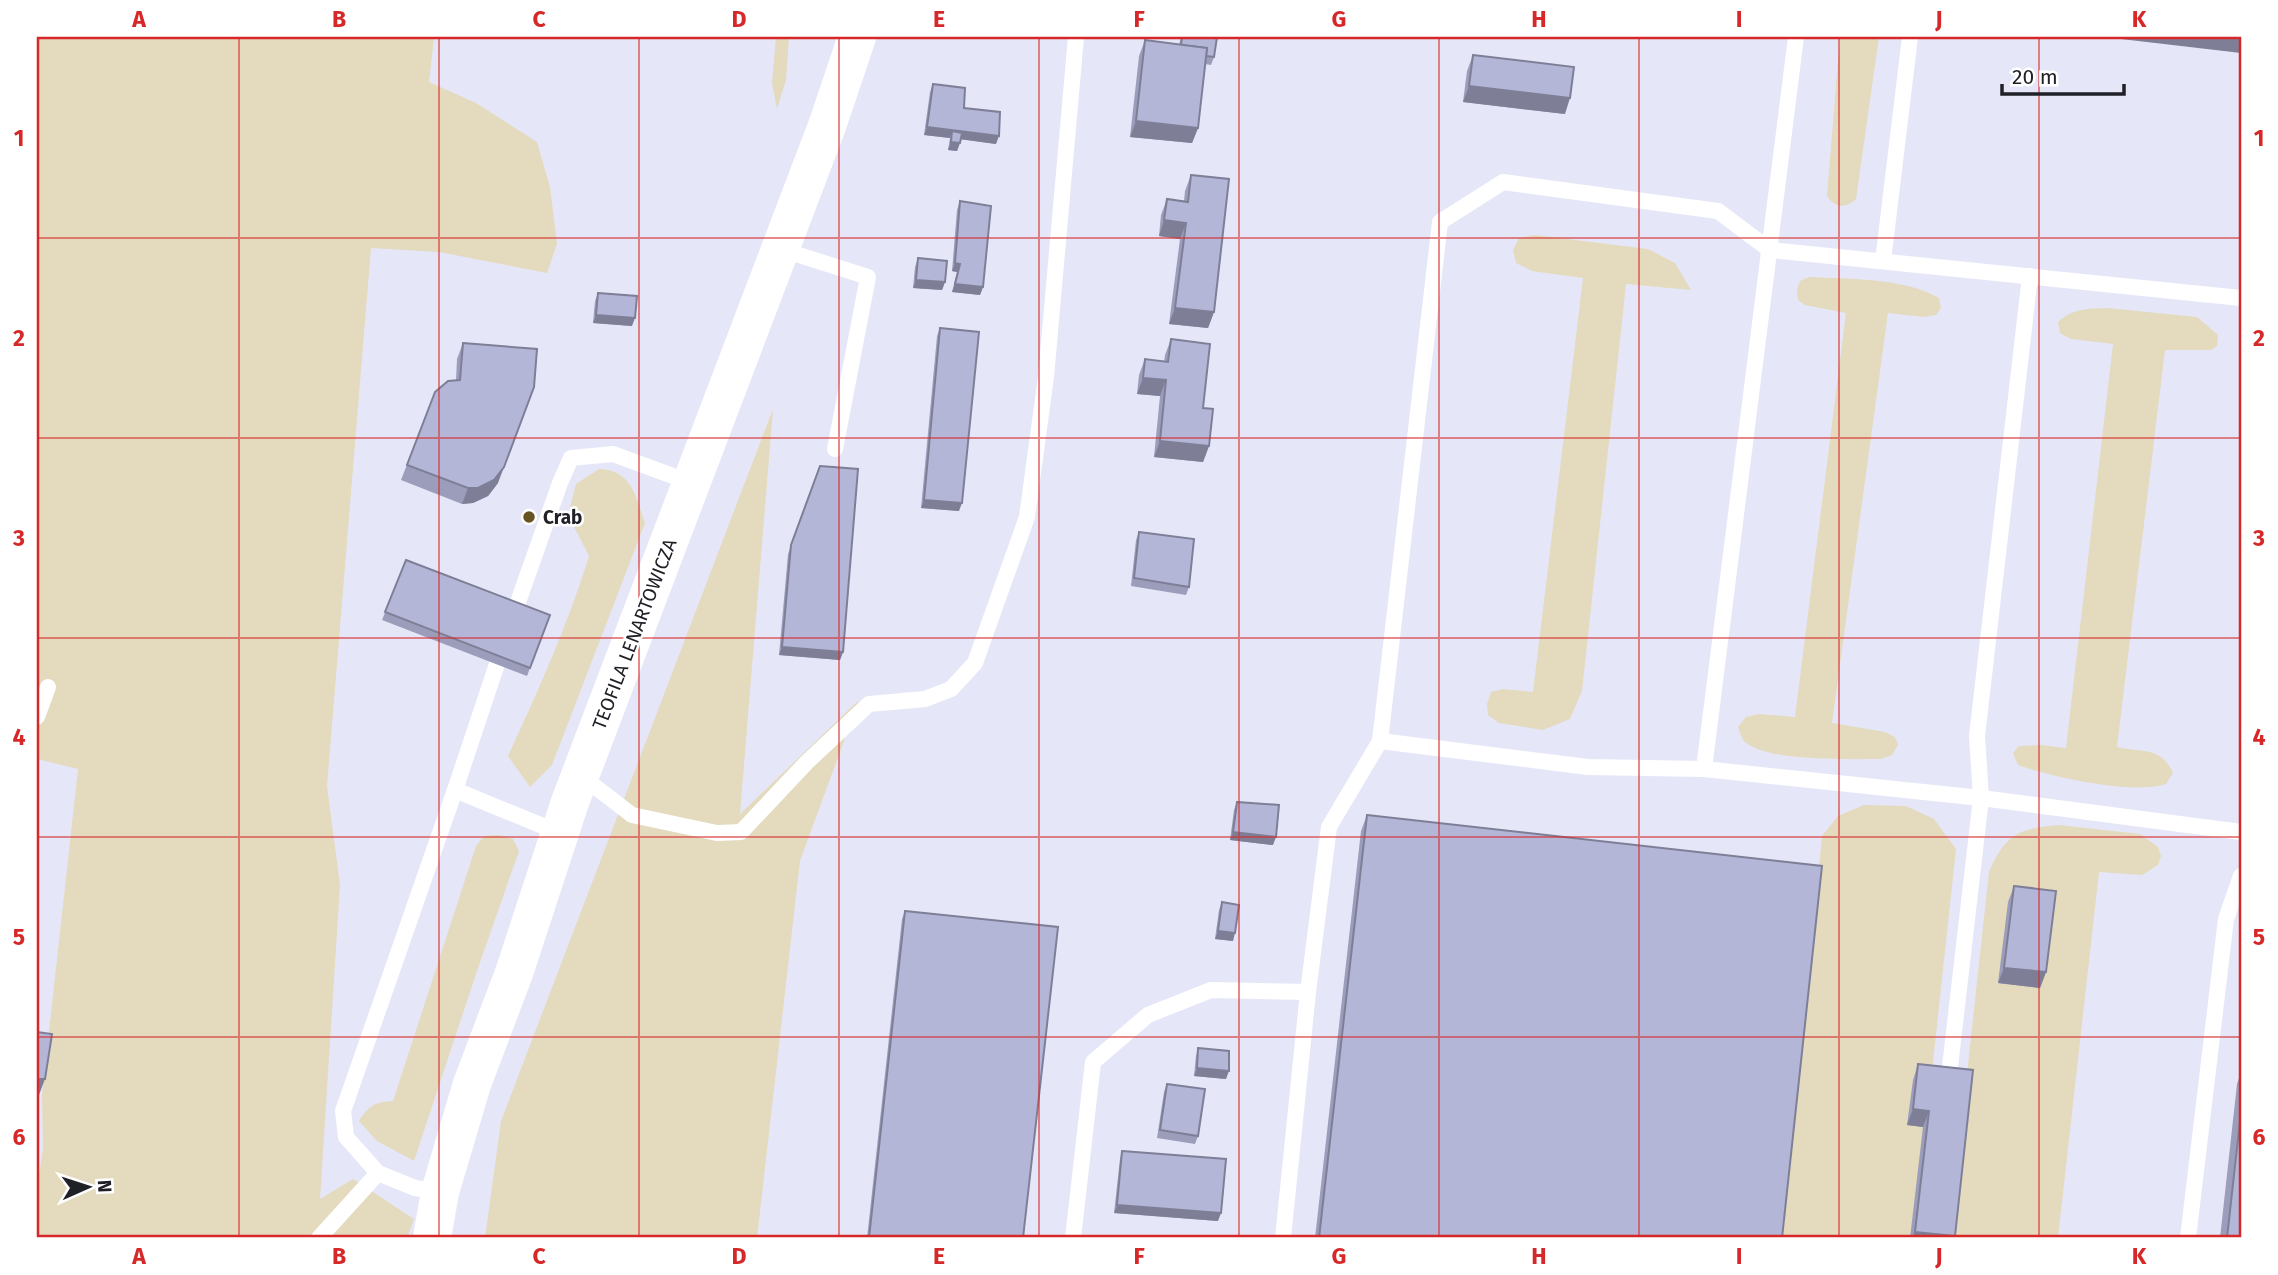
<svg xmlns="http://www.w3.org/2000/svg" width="2278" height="1275" font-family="'Fira Sans',sans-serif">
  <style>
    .green { fill: #e4dabe }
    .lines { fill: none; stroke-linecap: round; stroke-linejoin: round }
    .lane { stroke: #fff; stroke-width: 16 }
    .secondary { stroke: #fff; stroke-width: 38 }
    .wall { fill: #9b9dba }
    .shaded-wall { fill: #7e7f97 }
    .building { fill: #b4b6d8; stroke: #7e7f97; stroke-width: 2 }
    .grid { fill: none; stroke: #d62828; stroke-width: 2; stroke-opacity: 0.55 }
    .poi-dot { fill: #665422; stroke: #fff; stroke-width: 2.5 }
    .labels { text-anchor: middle; stroke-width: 5; stroke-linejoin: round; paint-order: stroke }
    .poi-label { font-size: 19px; font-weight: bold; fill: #202027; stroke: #fff; text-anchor: start }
    .street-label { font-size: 19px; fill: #202027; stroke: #fff }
    .neatline { fill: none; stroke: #d62828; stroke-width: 2.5 }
    .grid-label { font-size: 23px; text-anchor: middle; font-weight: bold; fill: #d62828 }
  </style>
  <rect width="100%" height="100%" fill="#e5e7f8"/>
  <g class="green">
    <path d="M37,37H434L429,82L476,103L537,142L550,187L557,244L547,273L439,252L371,248L327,786L340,885L320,1199L353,1179L414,1219L407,1238H37V1189L43,1148L42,1095L78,769L37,759Z"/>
    <path d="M776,37H789L786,80L777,109L772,83Z"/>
    <path d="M1840,37H1879L1856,199C1846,209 1835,208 1827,196Z"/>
    <path d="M1535,235L1648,249L1675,263L1691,290L1626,284L1582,691L1570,719L1543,730L1499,723L1488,715L1487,704L1491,692L1503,689L1533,692L1583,278L1532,271L1516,263L1513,250L1519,238Z"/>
    <path d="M1809,277C1849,279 1905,278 1939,298L1941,308L1936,315L1924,317L1888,313L1832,723L1885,732L1895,737L1898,745L1892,755L1881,759C1850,759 1768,762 1745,742C1741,738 1740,732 1738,727L1746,717L1759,714L1795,717L1846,313L1805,305L1798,300L1797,290L1800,281Z"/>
    <path d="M2107,308L2197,317L2218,335L2217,346L2211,350H2165L2117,747C2142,753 2161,746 2173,773L2166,784C2133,795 2051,777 2018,765L2013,753L2019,746L2041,745L2066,748L2113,344L2071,339L2060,333L2058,322C2073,308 2088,309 2107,308Z"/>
    <path d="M773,409L740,814L859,700L800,861L757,1238H485L501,1121Z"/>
    <path d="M599,469C632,470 636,497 645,523L552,765L530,787L508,756C539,689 567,627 589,556L568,515L576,484Z"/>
    <path d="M1864,805L1906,806L1934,819L1956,849L1914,1238H1782L1822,836L1838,816Z"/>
    <path d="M2059,825L2140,834L2158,847L2161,856L2158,865L2142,875L2099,872L2058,1238H1949L1989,872C2005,834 2020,828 2059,825Z"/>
    <path d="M499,835L513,839L519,851L477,971L414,1161L377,1141L359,1121C368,1106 375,1102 393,1101L476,846L484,836Z"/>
  </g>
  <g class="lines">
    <g class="lane">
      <path d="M780,249L868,277L835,449"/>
      <path d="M1883,261L1910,37"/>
      <path d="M511,622L560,483L571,458L613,454L692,483"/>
      <path d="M504,643L455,790L560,833"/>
      <path d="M37,717L48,687"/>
      <path d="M1380,741L1588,767L1704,769L1981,798L2241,832"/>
      <path d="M1704,769L1796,37"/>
      <path d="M580,775L632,815L717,833L741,832L807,762L869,704L925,699L951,689L975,663L1027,517L1046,377L1076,37"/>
      <path d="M1948,1084L1981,798L1977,736L2030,276"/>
      <path d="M440,1192L415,1188L378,1173L346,1137L343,1111L455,790"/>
      <path d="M319,1238L378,1173"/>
      <path d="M1073,1238L1093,1062L1148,1015L1211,990L1308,992"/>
      <path d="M1283,1238L1308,992L1329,827L1380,741L1440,222L1503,182L1718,211L1770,250L2241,298"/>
      <path d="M2188,1238L2226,919L2241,876"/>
    </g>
    <path class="secondary" d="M432,1238L440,1192L472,1084L514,973L570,802L827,126L857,37"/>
  </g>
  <g class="wall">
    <path d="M1181,37H1217L1214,57L1211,65L1205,64L1198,128L1192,143L1130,137L1139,56L1145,40L1179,45Z"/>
    <path d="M1473,55L1565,114L1463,102L1467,71Z"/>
    <path d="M933,84L964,108L996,144L961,139L957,151L948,150L950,138L924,135L930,92Z"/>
    <path d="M1191,175L1214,312L1208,328L1169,324L1180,239L1159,236L1161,215L1167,199L1184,201L1185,191Z"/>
    <path d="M960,201L983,287L980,295L952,292L957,272L952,271L957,210Z"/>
    <path d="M918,258L945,282L942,290L913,288L915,267Z"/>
    <path d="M598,293L632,326L593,323L595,301Z"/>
    <path d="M940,328L959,511L921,508L937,336Z"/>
    <path d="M1171,339L1203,408L1209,446L1203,462L1154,457L1160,396L1137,394L1139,375L1145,359L1164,362L1165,355Z"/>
    <path d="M463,343L498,483L488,496L473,503L462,504L401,480L435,392L456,380L457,359Z"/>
    <path d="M820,466L843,652L840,660L779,655L788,554Z"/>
    <path d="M1139,532L1189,587L1186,595L1131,586L1136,540Z"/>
    <path d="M406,560L550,615L527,676L382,620Z"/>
    <path d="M1237,802L1273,845L1230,840L1234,810Z"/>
    <path d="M1367,815L1782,1238H1315L1361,831Z"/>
    <path d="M2014,886L2046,972L2040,988L1998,983L2008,902Z"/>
    <path d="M1222,902L1233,941L1215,939L1219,910Z"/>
    <path d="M905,911L1023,1238H867L902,919Z"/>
    <path d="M1198,1048L1226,1079L1194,1076L1196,1056Z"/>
    <path d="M1918,1064L1954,1238H1910L1923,1127L1907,1125L1913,1080Z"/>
    <path d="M2241,1072V1238H2220L2237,1084Z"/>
    <path d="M1167,1084L1198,1136L1195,1144L1157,1138L1164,1092Z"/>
    <path d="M1122,1151L1218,1221L1114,1213L1120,1159Z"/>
  </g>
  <g class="shaded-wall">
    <path d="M2122,37H2241V53L2121,39Z"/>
    <path d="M1469,86L1570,98L1565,114L1463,102Z"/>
    <path d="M1136,121L1198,128L1192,143L1130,137Z"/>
    <path d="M927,127L999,136L996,144L951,138L952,131L950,138L924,135Z"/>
    <path d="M951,142L960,143L957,151L948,150Z"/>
    <path d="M1164,220L1186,223L1180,239L1159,236Z"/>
    <path d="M955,263L960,264L957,272L952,271Z"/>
    <path d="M916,280L945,282L942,290L913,288Z"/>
    <path d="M955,284L983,287L980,295L952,292Z"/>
    <path d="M1175,308L1214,312L1208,328L1169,324Z"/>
    <path d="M596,315L635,318L632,326L593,323Z"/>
    <path d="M1143,378L1166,380L1160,396L1137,394Z"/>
    <path d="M534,387L498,483L488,496L473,503L462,504L468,488Z"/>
    <path d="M1160,441L1209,446L1203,462L1154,457Z"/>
    <path d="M924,500L962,503L959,511L921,508Z"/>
    <path d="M782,647L843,652L840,660L779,655Z"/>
    <path d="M1233,832L1276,837L1273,845L1230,840Z"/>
    <path d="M1218,931L1235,933L1233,941L1215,939Z"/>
    <path d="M2004,968L2046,972L2040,988L1998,983Z"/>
    <path d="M1197,1068L1229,1071L1226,1079L1194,1076Z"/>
    <path d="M37,1079H45L39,1095H37Z"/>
    <path d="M1913,1109L1929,1111L1923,1127L1907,1125Z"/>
    <path d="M1117,1205L1221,1213L1218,1221L1114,1213Z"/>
    <path d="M1915,1232L1955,1236L1954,1238H1912Z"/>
  </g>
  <g class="building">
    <path d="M1182,37H1217L1214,57L1206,56L1207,48L1181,45Z"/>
    <path d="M1145,40L1207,48L1198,128L1136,121Z"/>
    <path d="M1473,55L1574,67L1570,98L1469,86Z"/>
    <path d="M933,84L965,88L964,108L1000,112L999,136L927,127Z"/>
    <path d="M952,131L962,133L960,143L951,142Z"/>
    <path d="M1191,175L1229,179L1214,312L1175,308L1186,223L1164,220L1167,199L1188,202Z"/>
    <path d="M960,201L991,206L983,287L955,284L960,264L955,263Z"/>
    <path d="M918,258L947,261L945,282L916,280Z"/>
    <path d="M598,293L637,296L635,318L596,315Z"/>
    <path d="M940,328L979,332L962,503L924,500Z"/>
    <path d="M1171,339L1210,344L1203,408L1213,409L1209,446L1160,441L1166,380L1143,378L1145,359L1168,362Z"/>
    <path d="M463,343L537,349L534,387L504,467L494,480L478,488H468L407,465L435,392L448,381L460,380Z"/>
    <path d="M820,466L858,469L843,652L782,647L791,545Z"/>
    <path d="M1139,532L1194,539L1189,587L1134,578Z"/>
    <path d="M406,560L550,615L530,668L385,612Z"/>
    <path d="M1237,802L1279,805L1276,837L1233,832Z"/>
    <path d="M1367,815L1822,866L1782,1238H1319Z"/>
    <path d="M2014,886L2056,891L2046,972L2004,968Z"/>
    <path d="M1222,902L1239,905L1235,933L1218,931Z"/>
    <path d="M905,911L1058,927L1023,1238H869Z"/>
    <path d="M37,1032L52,1034L45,1079H37Z"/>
    <path d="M1198,1048L1229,1051V1071L1197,1068Z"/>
    <path d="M1918,1064L1973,1070L1955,1236L1915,1232L1929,1111L1913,1109Z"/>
    <path d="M1167,1084L1205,1089L1198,1136L1160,1130Z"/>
    <path d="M2241,1112V1238H2227Z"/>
    <path d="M1122,1151L1226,1159L1221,1213L1117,1205Z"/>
  </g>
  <path class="grid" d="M239,37V1238M439,37V1238M639,37V1238M839,37V1238M1039,37V1238M1239,37V1238M1439,37V1238M1639,37V1238M1839,37V1238M2039,37V1238M37,238H2241M37,438H2241M37,638H2241M37,837H2241M37,1037H2241"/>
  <circle class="poi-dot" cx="529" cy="517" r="7"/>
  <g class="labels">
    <g class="poi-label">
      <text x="543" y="524">Crab</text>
    </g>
    <g class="street-label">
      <text transform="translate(634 634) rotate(-69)" y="7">TEOFILA LENARTOWICZA</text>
    </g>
  </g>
  <rect width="2278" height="1275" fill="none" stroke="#ffffff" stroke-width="77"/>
  <g transform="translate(88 1187) rotate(87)" stroke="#ffffff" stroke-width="5" paint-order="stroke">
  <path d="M0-5L12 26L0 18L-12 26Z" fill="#202027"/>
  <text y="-10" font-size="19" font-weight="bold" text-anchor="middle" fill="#202027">N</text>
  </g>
  <path d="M2002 84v10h122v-10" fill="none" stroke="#202027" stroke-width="3.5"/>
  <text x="2012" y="84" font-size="21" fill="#202027" stroke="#ffffff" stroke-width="5" paint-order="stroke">20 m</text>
  <rect x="38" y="38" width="2202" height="1198" class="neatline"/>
  <g class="grid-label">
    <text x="139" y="27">A</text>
    <text x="339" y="27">B</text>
    <text x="539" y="27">C</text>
    <text x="739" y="27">D</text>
    <text x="939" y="27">E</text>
    <text x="1139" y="27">F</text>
    <text x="1339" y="27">G</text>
    <text x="1539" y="27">H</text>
    <text x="1739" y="27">I</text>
    <text x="1939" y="27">J</text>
    <text x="2139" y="27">K</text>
    <text x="19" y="146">1</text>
    <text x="2259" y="146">1</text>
    <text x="19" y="346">2</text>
    <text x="2259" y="346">2</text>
    <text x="19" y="546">3</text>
    <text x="2259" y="546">3</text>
    <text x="19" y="745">4</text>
    <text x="2259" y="745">4</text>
    <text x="19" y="945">5</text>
    <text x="2259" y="945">5</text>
    <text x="19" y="1145">6</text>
    <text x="2259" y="1145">6</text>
    <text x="139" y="1264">A</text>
    <text x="339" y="1264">B</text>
    <text x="539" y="1264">C</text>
    <text x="739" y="1264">D</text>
    <text x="939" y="1264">E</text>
    <text x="1139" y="1264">F</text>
    <text x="1339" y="1264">G</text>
    <text x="1539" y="1264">H</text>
    <text x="1739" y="1264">I</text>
    <text x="1939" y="1264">J</text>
    <text x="2139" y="1264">K</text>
  </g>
</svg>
